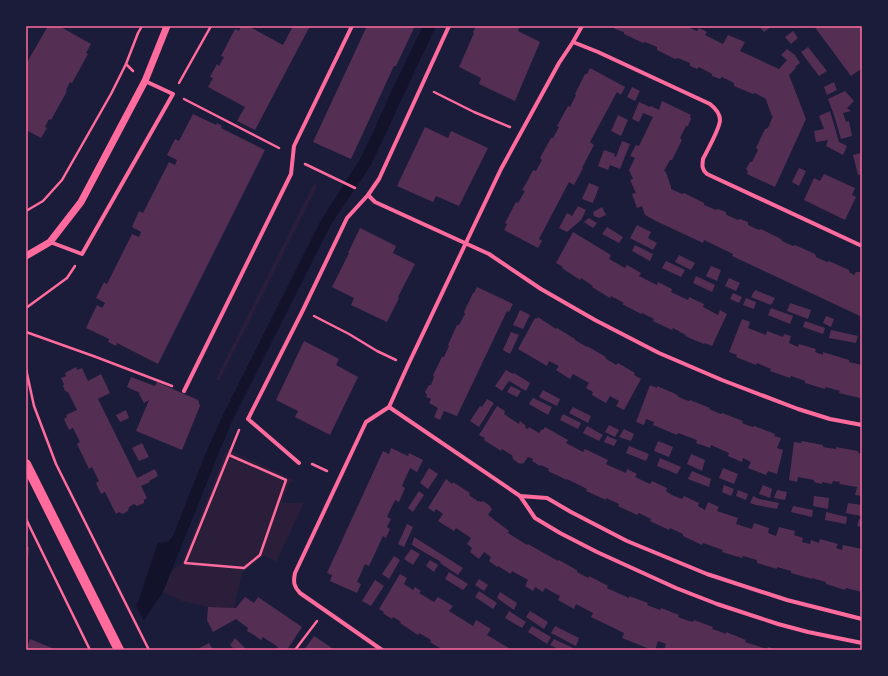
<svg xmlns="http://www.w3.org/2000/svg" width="888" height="676" font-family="Ubuntu,sans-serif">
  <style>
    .green { fill: #2a1e3b }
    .water { fill: #12122b }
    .pier { fill: #1b1b3a }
    .building { fill: #542f53 }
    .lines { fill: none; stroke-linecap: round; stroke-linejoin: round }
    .path { stroke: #ff6b9d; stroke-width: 2.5 }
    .minor { stroke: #ff6b9d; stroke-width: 4 }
    .tertiary { stroke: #ff6b9d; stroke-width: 7 }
    .primary { stroke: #ff6b9d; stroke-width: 10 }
    .neatline { fill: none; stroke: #ff6b9d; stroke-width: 1.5 }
  </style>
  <rect width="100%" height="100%" fill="#1b1b3a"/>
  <g class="green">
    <path d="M314,184L317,186L219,381L216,379Z"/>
    <path d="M227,449L294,480L288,485L282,503H304L276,562L264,555L242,573L234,608L208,607L182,601L163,592L172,570L173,571L174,568H176L177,566H179V564L181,565Z"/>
  </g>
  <path class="water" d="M423,26H436L404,94L371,165L330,226L232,421L219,452L163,592L144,620L131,650H114L138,602L158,543L168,542L173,536L205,455L222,417L320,222L362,156L393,88Z"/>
  <path class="pier" d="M135,603L145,623L133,650H112Z"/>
  <g class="building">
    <path d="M48,26H59L91,44L86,53L88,54L72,83L70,82L66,90L67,91L51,120L49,119L45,127L47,128L41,138L26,130V64Z"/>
    <path d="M241,26H248L283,45L293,26H310L255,130L237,121L245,107L208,87L213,78L210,77L217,64L219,66L224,57L221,56L235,29L239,31Z"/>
    <path d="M367,26H415L396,66H394L351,159L313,142Z"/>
    <path d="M476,26H520L518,31L540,42L515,101L479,84L481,78L459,67L474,33L473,32Z"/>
    <path d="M612,26H686L697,31L699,28L707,32L705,35L723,44L728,35L745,42L740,51L779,69L787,60L781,55L787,49L795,55L800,63L795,67L796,68L789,75L806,119L775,187L747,174L748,171L746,169L750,162H752L758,150L756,148L765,129L768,128L773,116H772L766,100V99L755,93L753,94L734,86V83L722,77L720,79L712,76V74L699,67L697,69L690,66V63L678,58L675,59L657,50V47L650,44L645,42L643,43L624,34V32L615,29Z"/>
    <path d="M759,26H772L764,32Z"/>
    <path d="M814,26H862V70L861,69L851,76Z"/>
    <path d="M793,31L798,38L791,44L785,37Z"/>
    <path d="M808,47L827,71L819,76L801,52Z"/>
    <path d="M590,68L625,87L621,95L617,92L590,142L594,145L582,168H583L574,185L569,182L539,239L542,241L538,248L504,230L507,224L505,223L516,202L518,203L525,191L522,190L528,180L533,170L536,171L542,160L540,158L551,138H553L559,127L557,126L568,106L570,107L576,95L575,94L585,74H587Z"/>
    <path d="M834,82L837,90L827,95L824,87Z"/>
    <path d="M632,87L640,91L635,101L627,97Z"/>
    <path d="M845,91L854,101L847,108L851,111L843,113L846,122L849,121L852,136L841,139L834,115L828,99Z"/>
    <path d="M662,101L691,115L690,117L691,119L688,126H686L680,138L682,140L672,160H670L664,171L666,172L671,187V189L682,194L684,193L704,203V205L716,210L718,209L726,212V214L727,215L738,220L740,219L748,222V225L759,230L761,229L781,239L782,241L793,246L795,245L815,254L816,257L827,262L829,261L849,270V272L854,275L856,272H860L862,273V317L732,256L733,254L704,240L703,243L656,221L645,215L642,206L637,208L632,194L636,193L630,180L633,179L629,170L635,158L630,156L636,145L639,146L653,117L643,113L639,122L632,119L639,102L650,107L651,106L659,110Z"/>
    <path d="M830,111L839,142L847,146L843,155L826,146L828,140L816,142L814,131L824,129L819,116Z"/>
    <path d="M193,114L216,125L217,123L222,126L221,128L265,150L158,364L117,343L116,346L108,342L109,339L86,328L97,305L102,308L105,303L96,298L104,282L107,284L132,234L139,237L141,232L132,227L139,211L143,213L169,162L175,165L177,160L167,155L175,139L179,141Z"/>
    <path d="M618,115L628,120L621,136L611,131Z"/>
    <path d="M425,127L448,138L451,131L488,148L459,206L436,196L433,202L397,186Z"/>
    <path d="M622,141L630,144L620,169L610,165L608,170L598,166L604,150L615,154L614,156L616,157Z"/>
    <path d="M860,153L862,164V174L858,175L853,155Z"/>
    <path d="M799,168L806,171L799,186L792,182Z"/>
    <path d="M824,174L855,188L852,195L856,197L845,220L804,200L814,178L820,181Z"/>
    <path d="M589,183L599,187L593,203L582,199Z"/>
    <path d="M578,206L586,210L581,220L567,232L559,228L567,213L572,216Z"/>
    <path d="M602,207L606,215L599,218L594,216L593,212Z"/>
    <path d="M589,218L597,223L593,228L584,222Z"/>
    <path d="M637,225L651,232L648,238L657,243L653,250L630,238Z"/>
    <path d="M607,227L623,237L619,243L602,234Z"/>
    <path d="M360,228L396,246L393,253L415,264L398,297L399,298L387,322L351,305L354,298L332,287L349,253H348Z"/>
    <path d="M573,232L611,255L609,259L625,268L627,265L641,273L639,276L657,285L658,282L672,289L671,292L688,300L689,297L704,304L703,307L718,315L720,310L727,314L712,346L705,343L704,344L685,336L686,335L673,328L672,330L653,321L654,319L642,313L641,314L622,304L624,303L611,296L610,298L592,287L593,286L581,278L580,280L562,268L563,267L556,263Z"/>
    <path d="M635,245L653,254L650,261L632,251Z"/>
    <path d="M679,255L695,263L691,270L675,262Z"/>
    <path d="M666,261L685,270L681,277L662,268Z"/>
    <path d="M711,266L721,270L717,281L706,276Z"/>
    <path d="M696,276L715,285L712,292L693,283Z"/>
    <path d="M729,278L740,283L736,291L725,286Z"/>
    <path d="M477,287L513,304L509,312L507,311L457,416L444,411L440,420L434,417L438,408L429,403L431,399L426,397L427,395L425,392L429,385H431L434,377L433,375L442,357H444L449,346L448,345L457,325H459L465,314L464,312L473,293H474Z"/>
    <path d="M755,290L775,298L771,305L751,297Z"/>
    <path d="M733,293L742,297L739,303L730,299Z"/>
    <path d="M746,298L756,302L754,309L743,305Z"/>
    <path d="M790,303L811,310L808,319L787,311Z"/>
    <path d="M771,308L793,316L790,324L768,315Z"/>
    <path d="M520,310L530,315L523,329L513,325Z"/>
    <path d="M826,316L834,319L831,327L823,323Z"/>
    <path d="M538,317L556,329L557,328L575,339V340L587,347V346L606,357L605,358L616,365L618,363L635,373L634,375L641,379L624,410L616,406L619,401L610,396L606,403L592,395L593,392L586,388L589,383L573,374L570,379L562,374L556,370L559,366L549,361L547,366L518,349L535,318L537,319Z"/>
    <path d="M742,319L750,322L748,328L766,335L767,331L783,337L784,334L791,336L789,343L798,347L799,344L816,349L815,352L823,355V352L849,360V362L862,365V397L860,396V398L839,393L840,391L826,387L825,389L805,383V381L791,376L790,378L770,371L771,369L757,363L756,365L736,357L737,355L729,352Z"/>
    <path d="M805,321L825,328L823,334L803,327Z"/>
    <path d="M831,330L858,336L856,343L829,338Z"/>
    <path d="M511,332L519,335L510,354L503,350Z"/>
    <path d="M304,341L339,359L336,365L358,377L330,435L295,417L298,411L276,400Z"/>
    <path d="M76,367L77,370L82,368L88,381L101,374L110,393L98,399L137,478L155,469L158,476L149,481L150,482L141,486L147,498L144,500V503L137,506L134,504L129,507L128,511L123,514L119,512L116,514L105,492L101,494L96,483L99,481L92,467L89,469L77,444L80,442L73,428L69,430L64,419L67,417L66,415L77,410L68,392L65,391L63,386L64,384L61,378L66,376L65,373Z"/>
    <path d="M506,370L513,374L514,373L530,383L526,391L509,381L502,391L495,386Z"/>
    <path d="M131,377L155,386L157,382L198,400L200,406L182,450L136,431L149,400L144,403L139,394L140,393L127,387Z"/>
    <path d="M650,385L657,388V386L678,395L677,396L683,399L689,401L690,400L710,408L709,409L721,414L722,413L743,421L742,423L747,425L753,427L754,426L775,434L774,436L781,438L777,448L783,450L777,474L768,471L766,475L748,468L751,462L743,458L742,462L728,456L729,453L711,445L710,448L696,443L697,440L678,433L677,435L653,425L654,422L646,419L644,425L636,422Z"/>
    <path d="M511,386L521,391L517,397L507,392Z"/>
    <path d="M543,390L560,399L557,406L539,397Z"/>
    <path d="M533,398L552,407L548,415L529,404Z"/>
    <path d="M487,399L494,403L479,427L470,421L480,406L482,407Z"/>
    <path d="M497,406L505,411L504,414L519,424L520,421L526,426L525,428L528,429L529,427L539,433L542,429L543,430L545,427L568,440L566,443L583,452L585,449L608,460L606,464L610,466L626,473L627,469L637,474L635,477L650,484L652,481L667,488L666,491L672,495L682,499L684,496L699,503L698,506L705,510L708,502L719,507L717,511L738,518L736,524L752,529L754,523L769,528L768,533L776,536L779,527L795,531L794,535L803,538L802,542L810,544L811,540L819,543L820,539L838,544L836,548L842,550L843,545L862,549V592L846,588L845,590L826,584V582L812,578V579L791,573V571L777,567V569L757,563V560L743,556L742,558L722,552L723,550L703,543L702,545L683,536V534L670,528L669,530L650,521L651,519L639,513L637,515L618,506L619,504L606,498V500L586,491L587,489L567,479V480L548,471L549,469L541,465L540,466L532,461L533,459L528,457L523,464L522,463L520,464L514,460L512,457L513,456L502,449L501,451L484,440L485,438L479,435Z"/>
    <path d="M573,407L591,416L588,423L569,413Z"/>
    <path d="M126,410L129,418L120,422L116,415Z"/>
    <path d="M563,414L581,423L578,429L560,420Z"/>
    <path d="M609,425L619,430L615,437L605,432Z"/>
    <path d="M587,426L603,435L599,441L583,433Z"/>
    <path d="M624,429L634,434L631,441L619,437Z"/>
    <path d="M607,436L617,440L614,446L604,442Z"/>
    <path d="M658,441L673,447L669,457L654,451Z"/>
    <path d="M802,441L823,445V447L829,448L836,449V447L858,451V453L862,454V496L855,495L857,487L839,484L840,482L833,481L832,484L822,482V484L814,482V480L798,477L797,482L789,480L794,442L801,443Z"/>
    <path d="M142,443L149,457L139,461L132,448Z"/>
    <path d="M629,446L649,454L646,461L626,453Z"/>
    <path d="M391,448L408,456L409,453L423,460L417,472L410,468L402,486L405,488L399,502L395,500L387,517L391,519L387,527L390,529L386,538L383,536L369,566L365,564L357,582L361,584L357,593L330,581L332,575L327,573L383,451L389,454Z"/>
    <path d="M691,454L705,460L702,471L687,464Z"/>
    <path d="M660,458L681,467L677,474L657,466Z"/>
    <path d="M429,468L438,474L428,489L420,483Z"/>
    <path d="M723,468L738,474L734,484L719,478Z"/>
    <path d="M692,471L711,479L709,487L688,479Z"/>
    <path d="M446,479L452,484L453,482L470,493L469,495L479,502V501L481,502L483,501L489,505L492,509L488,515L509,531L508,533L527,545L528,544L558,561L559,560L575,569L577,570V572L588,578L589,576L608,586L607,588L629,598V596L648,603L647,605L660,610L661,608L679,615L678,617L686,620L693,622L694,620L713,627L712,629L718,631L726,634V632L746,640L745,642L767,649L768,647L779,650H664L666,644L658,641L655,650H652L622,638L624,633L591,617L593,613L576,604L574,609L558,600L560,596L545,588L543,592L535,587L533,591L525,586L528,580L512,571L511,574L498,566L497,567L489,561L491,557L484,552L479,559L470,552L472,548L467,544L471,538L456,528L454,531L438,521L443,514L436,509L434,512L428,508Z"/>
    <path d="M724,485L734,489L731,496L722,492Z"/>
    <path d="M763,485L772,489L770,498L759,494Z"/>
    <path d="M738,490L748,494L746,500L736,496Z"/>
    <path d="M777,490L787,492L785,500L774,498Z"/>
    <path d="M419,491L424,495L413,512L408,508Z"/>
    <path d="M753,496L759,499L779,503L777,509L756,505L750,503Z"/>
    <path d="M814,496L829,498L828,509L813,506Z"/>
    <path d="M848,503L862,505L861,516L846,513Z"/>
    <path d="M793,506L813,510L812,517L791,512Z"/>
    <path d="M826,512L847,517L846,524L825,520Z"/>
    <path d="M859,519L862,520V527L857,526Z"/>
    <path d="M407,524L413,527L404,547L398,544Z"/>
    <path d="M414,537L463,568L458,575L440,563L441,562L412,545Z"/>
    <path d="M26,547H29L27,569H26Z"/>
    <path d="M411,549L420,554L413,565L404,559Z"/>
    <path d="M394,556L400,560L389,579L382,574Z"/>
    <path d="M430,560L438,565L434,572L426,566Z"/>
    <path d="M449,572L468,584L463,590L445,579Z"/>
    <path d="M400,574L407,578L404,584L413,590L415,587L421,591L419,593L434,602L438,597L453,606L449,611L473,626L476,620L491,629L487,635L512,650H443L430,642L431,640L419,633L418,635L400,623L401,622L395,618L393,617L392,619L383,613L384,612L379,609Z"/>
    <path d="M479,579L488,585L484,591L475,585Z"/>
    <path d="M375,580L384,586L371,606L362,601Z"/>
    <path d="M479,591L497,603L493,609L475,597Z"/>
    <path d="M500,592L517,603L514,610L497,598Z"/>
    <path d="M245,597L254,603L258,597L302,627L287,650H276L278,647L263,637L261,640L254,635L247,631L248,628L236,619L213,632L207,620L208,607L236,608Z"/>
    <path d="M509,611L526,622L522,628L505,618Z"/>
    <path d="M530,611L548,622L544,629L526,617Z"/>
    <path d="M532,626L551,637L547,644L528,632Z"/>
    <path d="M555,626L579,638L576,646L551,633Z"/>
    <path d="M314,636L329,646L334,650H304Z"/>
    <path d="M235,638L247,650H235L230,645Z"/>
    <path d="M30,639L57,650H26Z"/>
    <path d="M554,639L571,647L577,650H560L550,645Z"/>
    <path d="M209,643L213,650H196Z"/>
  </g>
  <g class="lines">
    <g class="path">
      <path d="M126,64L133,71"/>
      <path d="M179,83L211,26"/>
      <path d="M434,92L474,112L510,127"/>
      <path d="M184,99L279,148"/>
      <path d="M305,164L355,188"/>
      <path d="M26,211L43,201L62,180L111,94L126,64L138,33L142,26"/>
      <path d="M26,308L67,278L75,266"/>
      <path d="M314,316L349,334L377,351L396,360"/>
      <path d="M26,332L96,357L172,386"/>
      <path d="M26,369L34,406L56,464L149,650"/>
      <path d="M229,455L286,480L260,555L244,568L185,563L239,430"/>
      <path d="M312,464L327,471"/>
      <path d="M26,519L90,650"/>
      <path d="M295,650L317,621"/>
    </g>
    <g class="minor">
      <path d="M573,42L598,52L710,104C715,108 720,113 720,120C720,128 707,151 703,159C702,166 702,170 707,174L862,246"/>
      <path d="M368,195L375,202L489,254L541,289L595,320L659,353L722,380L798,409L830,419L862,425"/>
      <path d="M50,242L82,254L173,94L145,81"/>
      <path d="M184,391L291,174L294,146L352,26"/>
      <path d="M389,407L520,496L535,518L560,533L597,552L676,588L717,604L778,624L808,632L862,643"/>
      <path d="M299,463L248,419L303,310L347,218L368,195L379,179L449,26"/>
      <path d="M520,496L547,498L571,512L627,541L707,574L787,600L862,619"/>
      <path d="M382,650L300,593C294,587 293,582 295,573L366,422L389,407L408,365L501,169L559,63L573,42L582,26"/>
    </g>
    <path class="tertiary" d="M26,256L50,242L81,202L145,81L167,26"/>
    <path class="primary" d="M26,464L119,650"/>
  </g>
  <rect width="888" height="676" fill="none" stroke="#1b1b3a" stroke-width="54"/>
  <rect x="27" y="27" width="834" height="622" class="neatline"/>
</svg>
